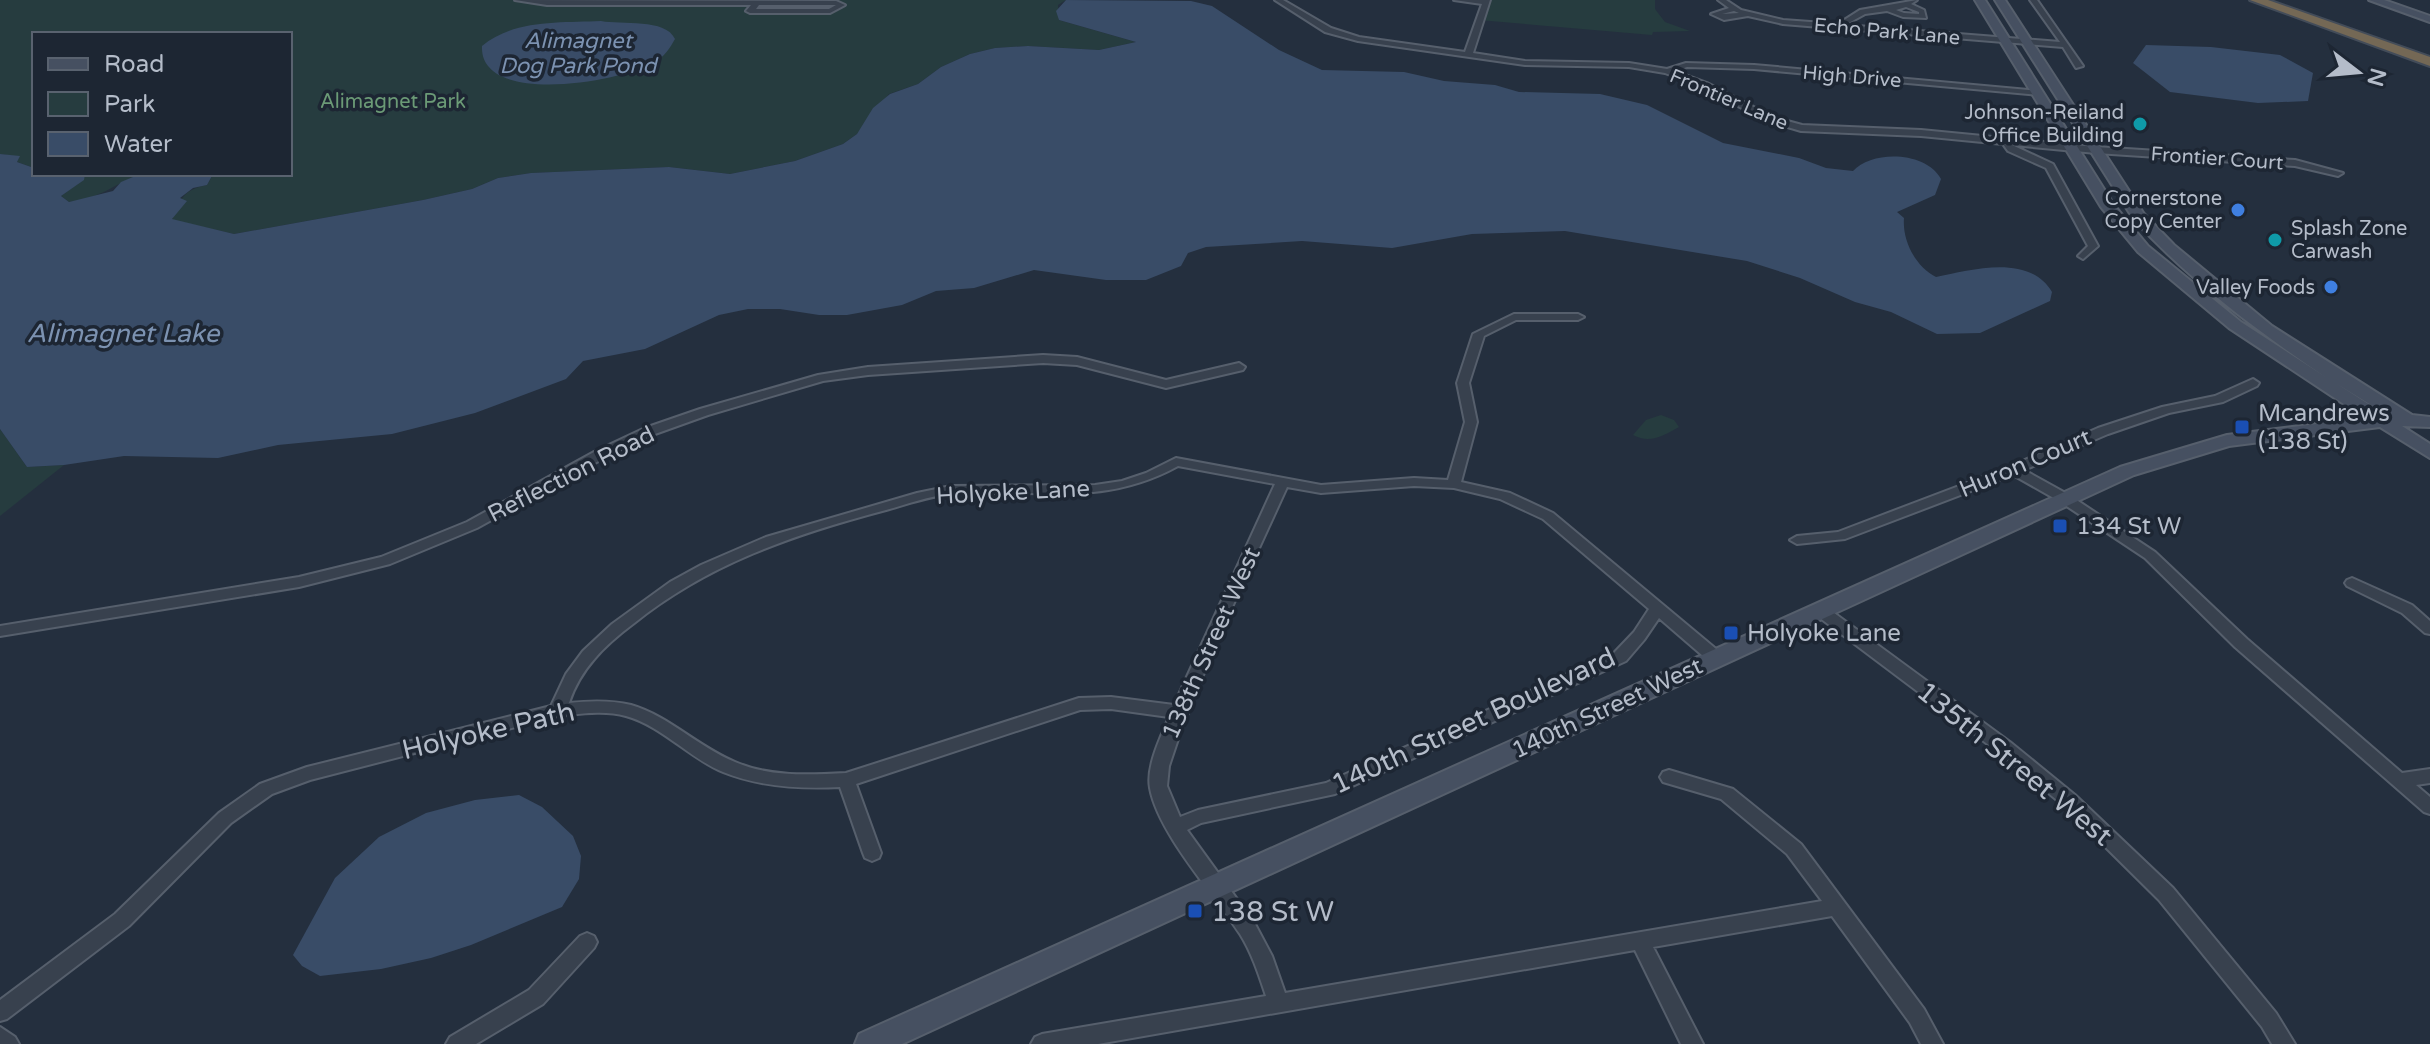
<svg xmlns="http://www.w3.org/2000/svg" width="2430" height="1044" font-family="'Varela Round',sans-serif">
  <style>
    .green { fill: #263c3f }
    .water { fill: #394c67 }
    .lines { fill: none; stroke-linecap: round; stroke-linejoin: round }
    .street-casing { stroke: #565f6c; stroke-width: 4 }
    .secondary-casing { stroke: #565f6c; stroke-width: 4 }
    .highway-casing { stroke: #434c59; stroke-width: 4 }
    .street { fill: #38414e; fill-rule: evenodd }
    .secondary { fill: #465061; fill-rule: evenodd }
    .highway { fill: #746855; fill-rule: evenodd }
    .culture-dot { fill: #0f9aa8; stroke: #1d2633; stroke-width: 3 }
    .shop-dot { fill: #3f7fe0; stroke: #1d2633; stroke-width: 3 }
    .transit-dot { fill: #1a4fb4; stroke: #1d2633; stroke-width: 3 }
    .labels { text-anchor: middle; stroke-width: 7; stroke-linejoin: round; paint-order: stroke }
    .far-street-label { font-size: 20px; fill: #b4bcc9; stroke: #1d2633 }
    .far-park-label { font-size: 20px; fill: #6b9a76; stroke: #1d2633 }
    .far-poi-label { font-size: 20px; fill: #b4bcc9; stroke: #1d2633; text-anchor: end }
    .far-water-label { font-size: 22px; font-style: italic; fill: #7c92b1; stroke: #1d2633 }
    .poi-label { font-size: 24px; fill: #b4bcc9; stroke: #1d2633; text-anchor: start }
    .street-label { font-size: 24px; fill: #b4bcc9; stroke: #1d2633 }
    .water-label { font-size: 26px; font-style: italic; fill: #7c92b1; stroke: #1d2633 }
    .near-street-label { font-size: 28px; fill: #b4bcc9; stroke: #1d2633 }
    .near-poi-label { font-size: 28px; fill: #b4bcc9; stroke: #1d2633; text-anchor: start }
  </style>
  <rect width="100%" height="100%" fill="#242f3e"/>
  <g class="green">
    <path d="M0,0H1066L1058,5L1059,20L1136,42L1099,50L1028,46L995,48L970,54L941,67L918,84L889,94L857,134L843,144L795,161L730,174L669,167L531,173L498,178L472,189L423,200L234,234L172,220C179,199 185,189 207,185L213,174H290V34H34V168L17,162L19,157L0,154Z"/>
    <path d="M1487,0H1655V9L1665,22L1690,31L1653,32L1652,35L1479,20Z"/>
    <path d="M84,174H140C111,186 103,197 69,202L61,196L83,180Z"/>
    <path d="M1661,415L1674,420L1679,427C1663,436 1650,444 1633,435L1646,420Z"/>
    <path d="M0,429L27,467L64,465L0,516Z"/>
  </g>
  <g class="water">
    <path d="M1066,0L1191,1L1212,6L1279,50L1322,70L1404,72L1444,81L1495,85L1519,92L1600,94L1647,105L1723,143L1799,158L1826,168L1853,171C1872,150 1926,151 1941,179L1935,195L1897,212L1904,218C1902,241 1916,267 1936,277C1971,270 2029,253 2052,292L2050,301L1980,333L1937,334L1891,312L1855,302L1800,278L1747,261L1565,231L1472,234L1392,248L1302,241L1206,247L1188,253L1181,266L1146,280H1106L1034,270L974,288L936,291L902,305L847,315H819L780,309H748L719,315L645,349L583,361L566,379L475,413L392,434L278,445L218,458L124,456L64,465L27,467L0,429V154L20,156L17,162L34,168V174H85L84,180L61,196L69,202L113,191L121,182L140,174H213L207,185L193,188L180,198L187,201L172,219L234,234L423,200L472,189L498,178L531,173L669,167L730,174L795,161L843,144L857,134L873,108L890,94L918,84L941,67L970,54L995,48L1028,46L1099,50L1136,42L1059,20L1056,11Z"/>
    <path d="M601,21C621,25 666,18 675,39C670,48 664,57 655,62C622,82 479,107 482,46C514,19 561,23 601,21Z"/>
    <path d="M2146,45L2211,47L2280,55L2313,73L2308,101L2258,103L2170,92L2133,63Z"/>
    <path d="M519,795L542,807L573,836L581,856L579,879L562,907L471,945L431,958L381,969L320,976L302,966L293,955L335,878L379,837L426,813L475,800Z"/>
  </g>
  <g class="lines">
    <defs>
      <g id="street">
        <path d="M515,0L836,1L845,5L830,13H750L746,11L751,5H547ZM759,5H836L829,9H756Z"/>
        <path d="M1275,0H1283L1331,28L1359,37L1465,52L1482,4L1454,0H1490L1473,53L1525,61L1629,63L1667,69L1686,63L1754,65L2039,91L2043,93L2039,95L1754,69L1687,67L1675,71L1707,83L1773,117L1802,125L1921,130L2096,147L2295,160L2343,173L2338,176L2295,166L2096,153L2012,145L2053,164L2098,246L2083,259L2078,256L2088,246L2046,168L2008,151L2003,144L1921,136L1801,131L1767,121L1701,87L1665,73L1629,67L1525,65L1358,41L1325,32Z"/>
        <path d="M1718,0H1726L1741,10L1783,20L1838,24L1860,10L1917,0L1911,4L1924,10L1926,18L1903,17L1887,11L1865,14L1845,25L2060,42L2030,0H2037L2083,66L2076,68L2063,47L1783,24L1748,16L1724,20L1711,14L1729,8ZM1906,7L1919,12V14L1904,13L1896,10ZM1734,11L1739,13L1722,14Z"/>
        <path d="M1514,314H1578L1584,317L1578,320H1516L1484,336L1469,383L1477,422L1461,482L1510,493L1553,513L1722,654L1724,658L1722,662H1710L1659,618L1644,640L1626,661L1335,794L1201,823L1187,830L1255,924L1272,956L1285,993L1822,901L1787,854L1721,799L1663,782L1660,777L1663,772L1669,770L1733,789L1801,844L1924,1009L1943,1044H1921L1910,1023L1832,916L1653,947L1703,1044H1681L1635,950L1098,1044H1031L1035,1037L1042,1034L1266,996C1259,975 1252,953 1240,934C1214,894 1158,833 1150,788C1146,766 1161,737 1169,717L1111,709L1080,710L856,784L881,853L879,858L872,861L865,858L863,853L840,787C800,789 760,787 723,772C689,758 662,726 626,716C604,710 580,714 558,716L310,780L272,794L231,823L129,926L7,1019L0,1021V1000L115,914L219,813L260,784L307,767L551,706L566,674L583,651L612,624L670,582L701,565L766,537L917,493L951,486L1095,485L1122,481L1146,473L1176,458L1321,485L1414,478L1448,480L1465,422L1457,383L1473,334ZM1178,466L1275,484L1174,705L1111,697L1079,698L846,773C809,775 769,777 735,762C698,747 669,716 631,705C610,700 589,701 569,703C580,669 605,645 633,624C707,564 795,534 886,510C908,504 929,496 951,494C1034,487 1100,509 1178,466ZM1414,486L1454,488L1500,499L1543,519L1649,609L1634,632L1614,653L1326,783L1198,810L1180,817L1167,786L1169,766L1180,733L1217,640L1287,487L1321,493Z"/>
        <path d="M1043,355L1077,357L1166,380L1239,363L1245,367L1243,370L1166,388L1077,365L1043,363L868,375L823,381L708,415L655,434L604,458L477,528L390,564L299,587L0,636V626L299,577L381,557L467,522L594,452L645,428L700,409L818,375L868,367Z"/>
        <path d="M2253,379L2259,383L2257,386L2223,402L2169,413L2108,434L2024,470L2069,495L2155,552L2247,639L2402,773L2430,769V783L2416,785L2430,797V814L2424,812L2235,647L2145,558L2059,501L2013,475L1845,539L1797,544L1790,540L1797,536L1838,532L2009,467L2098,428L2162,407L2215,396Z"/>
        <path d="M2352,578L2412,605L2430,621V634L2425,633L2402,613L2347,586L2345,583L2347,580Z"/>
        <path d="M1821,606L1826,607L2010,742L2075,795L2173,888L2276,1013L2295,1044H2272L2262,1027L2159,900L2063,805L1998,752L1816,615L1813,611L1816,607Z"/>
        <path d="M587,933L594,936L597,942L594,948L543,1004L476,1044H446L450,1037L529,990L580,936Z"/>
        <path d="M0,1027L15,1037L19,1044H0Z"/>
      </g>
      <g id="secondary">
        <path d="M1975,0H1985L2114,205L2148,246L2241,322L2327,378C2257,331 2192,282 2134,220L1995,0H2005L2144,214L2174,245L2272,326L2412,415L2430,417V427L2402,426L2430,444V458L2380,427L2229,446L2134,475L902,1044H855L859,1034L2120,467L2227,435L2365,418L2229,328L2138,252L2101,207ZM2334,382L2389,416H2387Z"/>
        <path d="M2369,0H2384L2430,16V22Z"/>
      </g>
      <path id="highway" d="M2250,0H2268L2430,57V66Z"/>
    </defs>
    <use href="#street" class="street-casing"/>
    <use href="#secondary" class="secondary-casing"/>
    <use href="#highway" class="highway-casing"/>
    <use href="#street" class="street"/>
    <use href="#secondary" class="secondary"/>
    <use href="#highway" class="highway"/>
  </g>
  <g class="culture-dot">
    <circle cx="2140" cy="124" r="8"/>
    <circle cx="2275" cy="240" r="8"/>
  </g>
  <g class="shop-dot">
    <circle cx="2238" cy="210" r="8"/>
    <circle cx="2331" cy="287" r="8"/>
  </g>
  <g class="transit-dot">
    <rect x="2234" y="419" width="16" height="16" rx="4"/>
    <rect x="2052" y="518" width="16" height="16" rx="4"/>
    <rect x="1723" y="625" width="16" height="16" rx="4"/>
    <rect x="1187" y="903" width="16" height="16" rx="4"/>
  </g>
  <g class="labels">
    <g class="far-street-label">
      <text transform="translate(1887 31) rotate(5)" y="7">Echo Park Lane</text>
      <text transform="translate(1852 76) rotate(5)" y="7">High Drive</text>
      <text transform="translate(1729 99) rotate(23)" y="7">Frontier Lane</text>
      <text transform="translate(2217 158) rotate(4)" y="7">Frontier Court</text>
    </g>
    <g class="far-park-label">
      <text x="393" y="108">Alimagnet Park</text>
    </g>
    <g class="far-poi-label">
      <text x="2124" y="119">Johnson-Reiland<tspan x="2124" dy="23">Office Building</tspan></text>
      <text x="2222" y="205">Cornerstone<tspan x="2222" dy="23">Copy Center</tspan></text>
      <text x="2291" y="235" text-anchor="start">Splash Zone<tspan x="2291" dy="23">Carwash</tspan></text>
      <text x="2315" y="294">Valley Foods</text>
    </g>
    <g class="far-water-label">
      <text x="578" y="48">Alimagnet<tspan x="578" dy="25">Dog Park Pond</tspan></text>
    </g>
    <g class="poi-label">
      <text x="2258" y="421">Mcandrews<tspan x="2258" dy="28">(138 St)</tspan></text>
      <text x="2076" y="534">134 St W</text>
      <text x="1747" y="641">Holyoke Lane</text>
    </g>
    <g class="street-label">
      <text transform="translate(2025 463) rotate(-23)" y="8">Huron Court</text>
      <text transform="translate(571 474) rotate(-27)" y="8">Reflection Road</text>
      <text transform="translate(1013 492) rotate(-3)" y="8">Holyoke Lane</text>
      <text transform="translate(1211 643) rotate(-66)" y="8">138th Street West</text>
      <text transform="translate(1607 708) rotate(-25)" y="8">140th Street West</text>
    </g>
    <g class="water-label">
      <text x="123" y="342">Alimagnet Lake</text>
    </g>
    <g class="near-street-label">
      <text transform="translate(1473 720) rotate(-25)" y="10">140th Street Boulevard</text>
      <text transform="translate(488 730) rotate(-13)" y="10">Holyoke Path</text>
      <text transform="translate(2015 763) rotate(39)" y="10">135th Street West</text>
    </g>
    <g class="near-poi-label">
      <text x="1211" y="921">138 St W</text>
    </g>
  </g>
  <rect x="32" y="32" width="260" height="144" fill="#1d2633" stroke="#59626f" stroke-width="2"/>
  <rect x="48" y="58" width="40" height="12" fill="#465061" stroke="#59626f" stroke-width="2"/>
  <text x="104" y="72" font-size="24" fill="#b4bcc9">Road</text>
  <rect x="48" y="92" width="40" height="24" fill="#263c3f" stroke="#59626f" stroke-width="2"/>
  <text x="104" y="112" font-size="24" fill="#b4bcc9">Park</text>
  <rect x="48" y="132" width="40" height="24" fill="#394c67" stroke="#59626f" stroke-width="2"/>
  <text x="104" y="152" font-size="24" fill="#b4bcc9">Water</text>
  <g transform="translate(2358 72) rotate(106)" stroke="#1d2633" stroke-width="6" paint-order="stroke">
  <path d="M0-6L14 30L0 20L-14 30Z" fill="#b4bcc9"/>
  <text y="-12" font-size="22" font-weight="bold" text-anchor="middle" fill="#b4bcc9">N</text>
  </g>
</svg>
